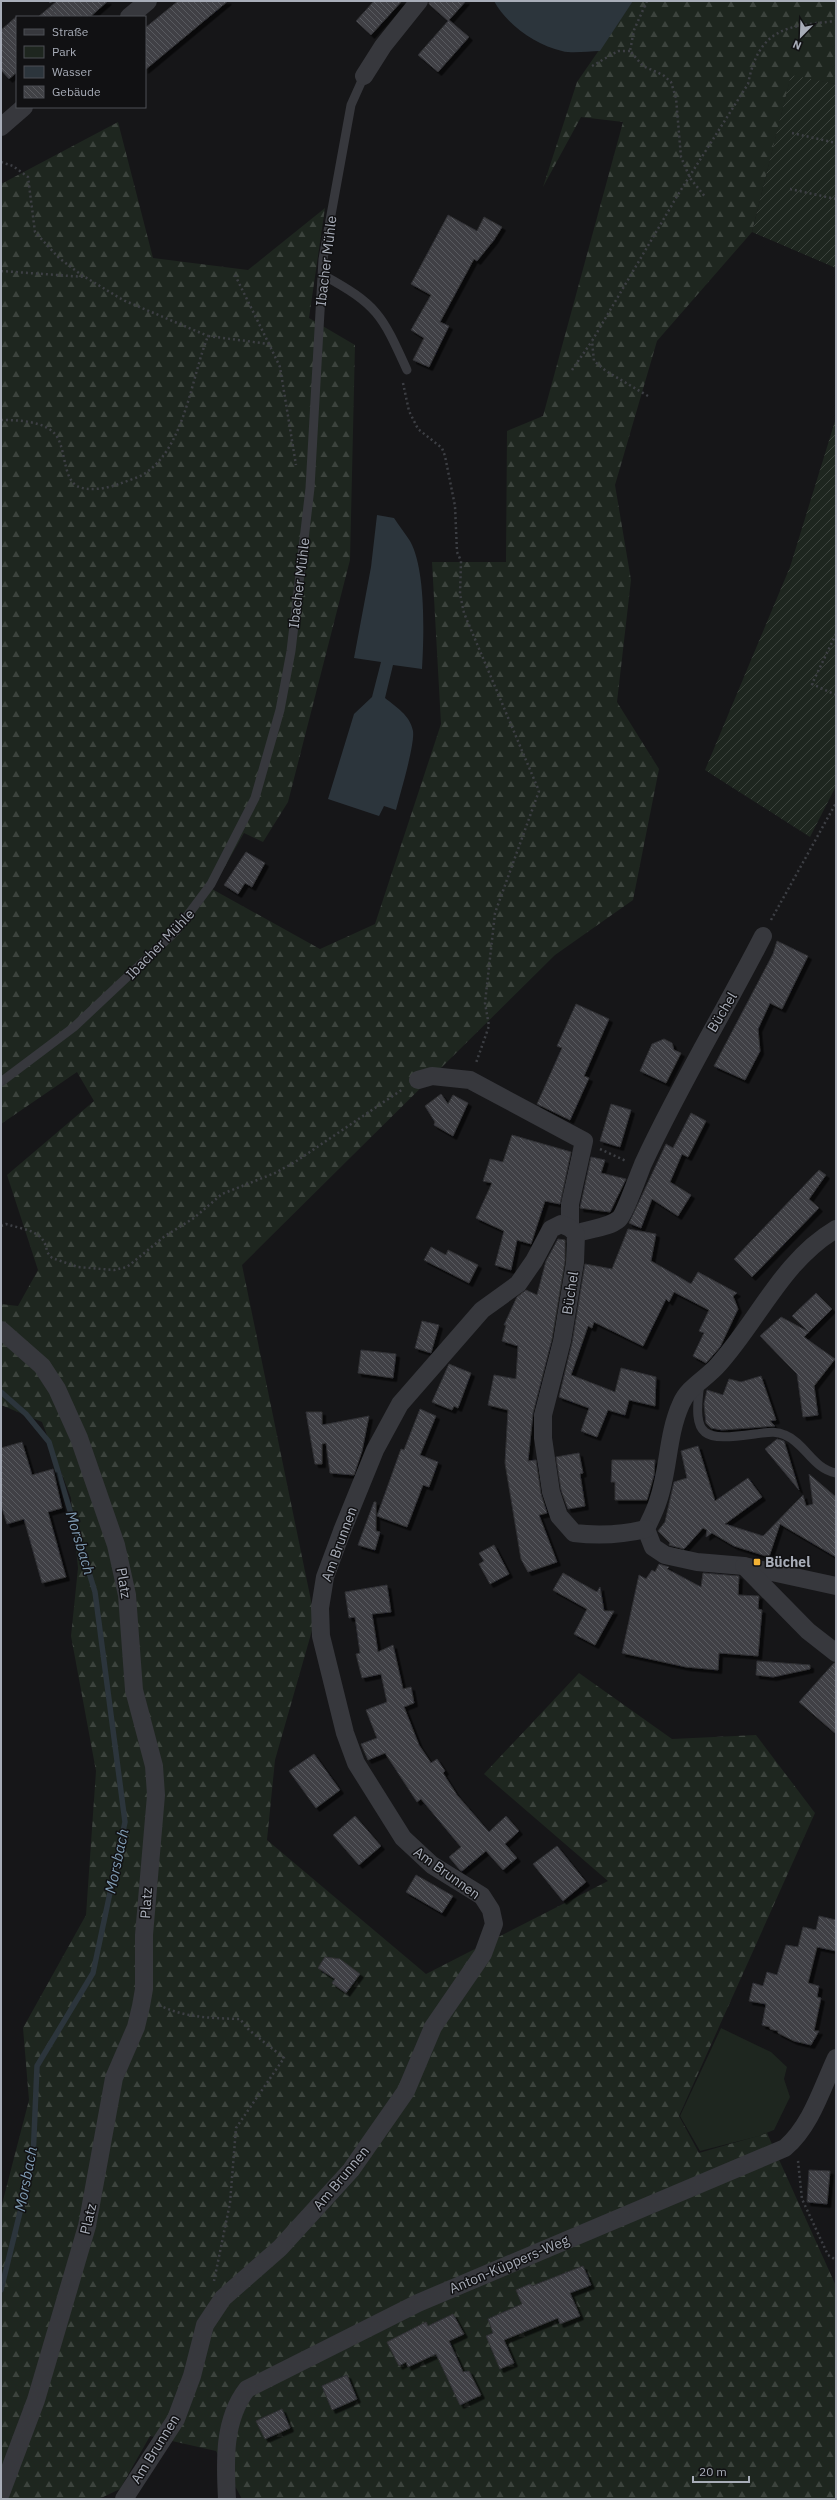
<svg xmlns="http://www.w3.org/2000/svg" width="837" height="2500" font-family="'IBM Plex Sans',sans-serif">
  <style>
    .forest { fill: url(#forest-firs) }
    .park { fill: #1e261f }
    .garden { fill: url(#garden-furrows) }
    .water { fill: #2c353c }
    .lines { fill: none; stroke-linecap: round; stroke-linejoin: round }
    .stream { stroke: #2c353c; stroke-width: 5.5 }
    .building { fill: url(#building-back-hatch); stroke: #303034; filter: url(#shadow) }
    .path { stroke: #3d3f44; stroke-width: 2.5; stroke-dasharray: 2 3; stroke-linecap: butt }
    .lane { stroke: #37383d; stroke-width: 9 }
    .street { stroke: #37383d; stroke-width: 18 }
    .poi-dot { fill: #f2b134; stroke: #111113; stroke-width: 1.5 }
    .labels { text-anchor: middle; stroke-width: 3; stroke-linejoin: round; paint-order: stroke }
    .street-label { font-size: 14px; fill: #a8adb8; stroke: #111113 }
    .poi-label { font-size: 14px; font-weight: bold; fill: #a8adb8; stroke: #111113; text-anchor: start }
    .water-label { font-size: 15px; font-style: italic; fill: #7f9bb3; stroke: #111113 }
  </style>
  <defs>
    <pattern id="forest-firs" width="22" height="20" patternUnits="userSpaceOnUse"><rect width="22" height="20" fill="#1e261f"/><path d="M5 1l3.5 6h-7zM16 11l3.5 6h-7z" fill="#3c433d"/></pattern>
    <pattern id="garden-furrows" width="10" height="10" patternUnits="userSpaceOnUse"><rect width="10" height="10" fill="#1e261f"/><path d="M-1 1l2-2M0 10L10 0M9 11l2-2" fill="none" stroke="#3c433d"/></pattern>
    <pattern id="building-back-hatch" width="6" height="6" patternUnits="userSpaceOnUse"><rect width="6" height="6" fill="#404145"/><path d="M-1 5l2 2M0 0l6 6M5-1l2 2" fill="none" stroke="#595a5e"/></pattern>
    <filter id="shadow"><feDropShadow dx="3.5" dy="3.5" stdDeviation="0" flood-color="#0009"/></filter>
  </defs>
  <rect width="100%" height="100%" fill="#161618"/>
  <path class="forest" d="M633,1H836V84L791,76L752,232L657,341L615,485L631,580L617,702L659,769L633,900L555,955L242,1265L315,1620L275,1760L267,1840L426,1974L608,1881L484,1774L579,1673L672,1739L756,1735L815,1813L679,2116L699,2153L767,2133L836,2286V2499H242L216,2451L150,2436L120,2489L99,2499H1V2208L29,2100L23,2028L86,1915L96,1771L71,1636L78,1568L71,1498L42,1422L1,1405V1304L18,1306L38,1270L7,1175L94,1101L77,1072L1,1124V184L118,122L153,258L248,270L325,208L309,318L355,345L350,560L288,802L263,842L244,833L212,889L320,949L375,924L441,724L432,562H506L507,431L543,416L623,122L581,117L543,187L577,82Z"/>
  <path class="park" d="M721,2028L771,2052L787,2067L784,2079L790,2097L774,2130L759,2136L700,2151L680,2116Z"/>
  <g class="garden">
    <path d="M791,75L836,84V268L752,232Z"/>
    <path d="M836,418V786L810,837L705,770L790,567Z"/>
  </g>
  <g class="water">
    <path d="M494,1H633L600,51C588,51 573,54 562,51C536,45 507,25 494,1Z"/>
    <path d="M377,515L394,518C399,526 405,533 410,541C426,569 424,636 422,669L393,665L385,698C396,707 410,715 413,731C415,745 400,794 396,810L384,806L379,816L328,799L354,714L372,697L381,662L354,658L371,567Z"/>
  </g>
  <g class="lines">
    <path class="stream" d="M1,1392L26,1414L49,1442L95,1592L125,1822L93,1973L37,2066L33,2159L1,2290"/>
  </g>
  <g class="building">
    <path d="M57,1H108L90,17H38Z"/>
    <path d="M178,1H228L145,70V28Z"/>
    <path d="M374,1H402L371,35L356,21Z"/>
    <path d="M429,1H466L449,20L469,37L438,72L418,55L448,21L429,4Z"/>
    <path d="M17,16V72L9,79L1,70V30Z"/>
    <path d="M448,215L477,231L484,217L502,227L494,240L477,261L474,259L440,322L449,326L429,367L413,360L424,338L411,330L431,295L411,284Z"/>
    <path d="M246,852L265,863L252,887L245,883L238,894L224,885Z"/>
    <path d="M777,941L808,956L782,1009L770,1003L758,1029L760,1051L745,1080L714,1066L773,954Z"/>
    <path d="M576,1004L609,1019L584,1076L589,1078L570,1120L537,1104L562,1048L557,1046Z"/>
    <path d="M664,1039L672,1043L674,1050L681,1053L666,1083L640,1071L652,1044Z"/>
    <path d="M441,1094L448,1104L453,1095L468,1103L453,1136L434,1125L435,1122L425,1106Z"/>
    <path d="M611,1104L631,1110L620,1147L600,1141Z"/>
    <path d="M691,1113L706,1121L688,1157L682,1154L670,1182L691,1195L678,1216L652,1199L641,1228L629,1223L666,1144L673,1148Z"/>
    <path d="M512,1135L571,1152L560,1204L545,1201L531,1244L517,1240L511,1270L495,1265L504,1231L476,1218L492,1183L483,1181L490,1159L503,1162Z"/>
    <path d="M591,1157L605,1160L601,1173L626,1179L610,1212L580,1208Z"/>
    <path d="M819,1170L826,1175L809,1199L819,1208L752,1277L734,1259Z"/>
    <path d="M628,1229L656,1234L651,1261L674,1274L691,1284L698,1272L737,1293L733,1296L738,1309L720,1347L706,1363L693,1356L704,1333L699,1331L709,1310L674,1292L669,1302L666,1299L643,1346L594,1322L592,1328L588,1326L571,1375L615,1392L621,1368L656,1377L655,1406L629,1400L625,1415L608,1410L597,1437L581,1431L589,1408L559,1397L572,1343L585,1264L612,1269Z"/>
    <path d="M558,1239L565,1240V1261L552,1339L533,1413L528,1461L536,1460L541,1494L547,1513L539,1515L557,1562L528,1572L521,1559L505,1463L508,1410L488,1405L494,1375L516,1379L518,1346L502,1341L506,1325H504L517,1297L526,1290L537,1295L546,1261Z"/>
    <path d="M431,1247L446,1255L448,1250L478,1265L469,1283L424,1260Z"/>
    <path d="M816,1293L832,1309L809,1332L792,1316Z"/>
    <path d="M781,1317L809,1332L804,1337L835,1359L814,1386L818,1415L803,1417L797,1374L760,1336Z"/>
    <path d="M422,1321L439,1325L431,1353L415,1348Z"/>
    <path d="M361,1350L396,1354L393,1378L358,1373Z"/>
    <path d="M449,1364L471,1373L458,1408L454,1406L452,1410L432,1402Z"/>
    <path d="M761,1376L776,1420L770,1421L775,1426L722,1430L711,1428L706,1423L704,1404L707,1390L723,1395L729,1379L741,1382Z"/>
    <path d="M420,1409L436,1416L420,1455L438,1462L429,1487L423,1485L407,1527L377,1516L401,1449L404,1450Z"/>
    <path d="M306,1412H322V1425L369,1416L362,1451L354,1475L330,1473L326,1443L322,1444V1464H315Z"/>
    <path d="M777,1439L784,1441L799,1490L765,1449Z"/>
    <path d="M22,1442L32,1475L53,1469L62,1508L48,1512L66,1577L42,1583L24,1519L7,1524L1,1505V1448Z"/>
    <path d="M698,1446L715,1501L748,1478L762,1497L725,1524L763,1536L803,1495L806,1506L813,1504L809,1474L836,1497V1557L780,1524L769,1557L734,1546L712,1533L706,1537L707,1530L703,1528L684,1549L669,1545L670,1543L658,1531L665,1522L674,1482L687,1478L681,1451Z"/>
    <path d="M579,1453L583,1473L580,1474L585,1506L568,1509L561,1490L556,1457Z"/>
    <path d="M612,1460H655L654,1475L647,1500H615V1482H611Z"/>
    <path d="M374,1502H376V1531L380,1532L375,1550L358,1545Z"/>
    <path d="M494,1545L509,1574L490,1584L479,1564L484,1561L479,1553Z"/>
    <path d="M659,1564L669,1567L667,1569L701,1587L703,1573L739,1576L738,1595L759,1596L758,1609L762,1610L758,1656L719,1653L718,1670L686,1667L622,1653L639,1575L646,1579L652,1570L655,1572Z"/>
    <path d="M563,1573L597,1592L600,1587L604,1611H614L595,1645L574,1634L587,1609L553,1590Z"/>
    <path d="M387,1585L391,1612L372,1614L378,1652L393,1645L403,1689L411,1687L414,1703L404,1707L419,1745L431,1763L437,1759L445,1771L443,1773L457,1795L489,1832L506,1816L519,1831L505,1844L517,1858L503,1870L486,1851L462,1871L460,1870L449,1857L461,1847L421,1799L417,1802L385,1753L368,1760L361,1744L377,1738L366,1710L387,1702L381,1674L362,1678L356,1654L360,1653L355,1617L349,1618L345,1592Z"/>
    <path d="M757,1661L810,1665V1669L773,1677L756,1675Z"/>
    <path d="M834,1663H836V1734L799,1702Z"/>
    <path d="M314,1754L340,1790L316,1808L289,1771Z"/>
    <path d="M355,1816L381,1846L359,1865L333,1835Z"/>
    <path d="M557,1846L586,1882L563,1901L533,1864Z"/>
    <path d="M416,1875L453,1896L442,1913L406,1892Z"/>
    <path d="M819,1916L836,1920V1951L817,1947L808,1983L819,1986L817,1997L821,1998L814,2031H819L811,2045L794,2041L778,2033V2031L770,2029V2027L762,2025L766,2004L749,2001L753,1983L763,1986L767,1972L777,1975L786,1945L798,1947L803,1927L816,1930Z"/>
    <path d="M325,1957L340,1959L360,1974L346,1993L332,1983L335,1979L318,1968Z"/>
    <path d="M809,2170L830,2171L827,2204L807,2202Z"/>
    <path d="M583,2266L591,2285L570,2293L580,2316L560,2324L558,2318L504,2340L514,2363L500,2369L486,2336L493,2333L488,2319L522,2304L516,2290L530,2284L532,2286Z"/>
    <path d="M453,2314L464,2334L449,2341L463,2372L469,2371L481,2395L460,2405L436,2354L408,2367L406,2362L399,2366L387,2342L426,2322L428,2326Z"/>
    <path d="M347,2375L357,2399L332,2410L322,2386Z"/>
    <path d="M282,2409L290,2428L265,2439L256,2421Z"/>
  </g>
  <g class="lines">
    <g class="path">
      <path d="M50,1L57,17"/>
      <path d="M647,1L634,30L630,51L643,66L663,75L671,82L676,98L681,157L690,178L706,198"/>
      <path d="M592,66L618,51H630"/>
      <path d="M792,133L836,143"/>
      <path d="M1,162L13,166L28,177L35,232L59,258L84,277"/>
      <path d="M790,189L836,199"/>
      <path d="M1,271L85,277L123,300L208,336"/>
      <path d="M235,275L269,344"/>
      <path d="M572,370L592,341"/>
      <path d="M403,383L409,411L418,429L442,448L445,456L455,506L457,552L461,561L460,594L464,613L539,791L495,913L485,1003L489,1026L476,1063"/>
      <path d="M648,396L606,371L594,361L592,341L679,193L748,84C759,28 786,26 836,21"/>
      <path d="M1,420C17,420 44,421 55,434C61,441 63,454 65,463C67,471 69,481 77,486C88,492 108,488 119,484C127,481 137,478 144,474C185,448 191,378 208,336L269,344L280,367L296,465"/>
      <path d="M836,634L812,684L836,695"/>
      <path d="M771,920L836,803"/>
      <path d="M600,1149L626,1161"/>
      <path d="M1,1226L6,1224C24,1230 45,1230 47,1252L52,1258L78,1267L114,1270L127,1267L165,1236L194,1218L222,1194L275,1173L295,1162L403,1089"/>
      <path d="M159,2005C185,2018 212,2018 240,2019L249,2030L284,2058L236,2128L230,2203L214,2281"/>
      <path d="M798,2161L802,2199L828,2255L836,2260"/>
    </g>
    <g class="lane">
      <path d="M323,275C378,305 382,315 407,370"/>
      <path d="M1,1082L74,1027L176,931L211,884L255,798L280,710L291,651L310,488L323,259L351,105L364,76"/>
      <path d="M700,1383C692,1439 703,1441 755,1434C766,1433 775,1430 785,1435C805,1443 813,1469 836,1473"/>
    </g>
    <g class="street">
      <path d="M129,17L148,1"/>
      <path d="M364,76L383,46L419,1"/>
      <path d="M1,127L24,107"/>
      <path d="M418,1080L432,1076L470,1080L584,1141L570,1204V1228"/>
      <path d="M836,1229C782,1261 758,1321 718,1365C706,1379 688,1387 681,1404C667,1435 669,1470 658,1501C655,1511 650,1520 646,1529L653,1547L665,1555L697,1562L744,1566L836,1586"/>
      <path d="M576,1234C589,1228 607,1229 619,1219C624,1215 639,1174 643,1164C679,1086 724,1012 763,936"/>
      <path d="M1,1330L42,1366L57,1389L79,1438L116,1545L127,1595L134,1690L154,1766L156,1795L144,1935V1989L141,2006L136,2027L114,2078L87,2226L36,2400L1,2493"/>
      <path d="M744,1566L808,1631L836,1653"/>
      <path d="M124,2499L176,2419L192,2376L205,2325L223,2298L280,2248L351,2170L406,2091L433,2027L483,1954L494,1924L491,1910L482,1896L432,1865L403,1838L356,1763L345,1733L321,1636L320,1608L325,1577L342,1531L375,1450L400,1404L482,1310L518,1284L534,1261L551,1229L561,1224L570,1228L576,1234L575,1262L562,1341L543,1415V1438L551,1492L559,1516L574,1533C599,1536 621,1535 646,1529"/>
      <path d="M227,2499C225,2462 223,2420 247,2389L418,2303L785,2148C811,2126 822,2088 836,2058"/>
    </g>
  </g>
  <rect class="poi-dot" x="753" y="1558" width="8" height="8" rx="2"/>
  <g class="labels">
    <g class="street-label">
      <text transform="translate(326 261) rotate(-83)" y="5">Ibacher Mühle</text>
      <text transform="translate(299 583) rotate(-83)" y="5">Ibacher Mühle</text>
      <text transform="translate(160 944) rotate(-46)" y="5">Ibacher Mühle</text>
      <text transform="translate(722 1012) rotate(-59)" y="5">Büchel</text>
      <text transform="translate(570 1293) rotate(-81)" y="5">Büchel</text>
      <text transform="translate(339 1544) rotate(-70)" y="5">Am Brunnen</text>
      <text transform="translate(124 1583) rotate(81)" y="5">Platz</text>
      <text transform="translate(447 1873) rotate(36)" y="5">Am Brunnen</text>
      <text transform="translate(146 1903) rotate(-86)" y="5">Platz</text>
      <text transform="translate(341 2178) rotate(-50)" y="5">Am Brunnen</text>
      <text transform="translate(88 2219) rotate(-77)" y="5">Platz</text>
      <text transform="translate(509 2264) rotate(-23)" y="5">Anton-Küppers-Weg</text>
      <text transform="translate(155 2449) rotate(-58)" y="5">Am Brunnen</text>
    </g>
    <g class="poi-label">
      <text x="765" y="1567">Büchel</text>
    </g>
    <g class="water-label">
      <text transform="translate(80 1543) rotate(73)" y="5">Morsbach</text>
      <text transform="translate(117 1861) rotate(-78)" y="5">Morsbach</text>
      <text transform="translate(26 2179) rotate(-79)" y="5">Morsbach</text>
    </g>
  </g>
  <rect width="837" height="2500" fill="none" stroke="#a8adb8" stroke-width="4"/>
  <rect x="16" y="16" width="130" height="92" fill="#111113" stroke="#4d4f55"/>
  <rect x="24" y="29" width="20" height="6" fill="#37383d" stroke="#4d4f55"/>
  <text x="52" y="36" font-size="12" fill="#a8adb8">Straße</text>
  <rect x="24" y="46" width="20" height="12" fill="#1e261f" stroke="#4d4f55"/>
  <text x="52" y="56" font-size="12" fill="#a8adb8">Park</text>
  <rect x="24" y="66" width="20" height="12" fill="#2c353c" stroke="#4d4f55"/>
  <text x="52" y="76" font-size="12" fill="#a8adb8">Wasser</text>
  <rect x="24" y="86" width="20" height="12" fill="url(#building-back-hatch)" stroke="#4d4f55"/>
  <text x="52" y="96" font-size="12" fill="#a8adb8">Gebäude</text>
  <g transform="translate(801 36) rotate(203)" stroke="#111113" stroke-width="3" paint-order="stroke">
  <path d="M0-3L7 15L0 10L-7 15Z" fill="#a8adb8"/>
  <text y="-6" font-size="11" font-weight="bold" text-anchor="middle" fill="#a8adb8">N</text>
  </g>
  <path d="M693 2476v6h56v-6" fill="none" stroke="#a8adb8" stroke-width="2"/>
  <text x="699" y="2476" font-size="12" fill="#a8adb8" stroke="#111113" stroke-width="3" paint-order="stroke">20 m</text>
</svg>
